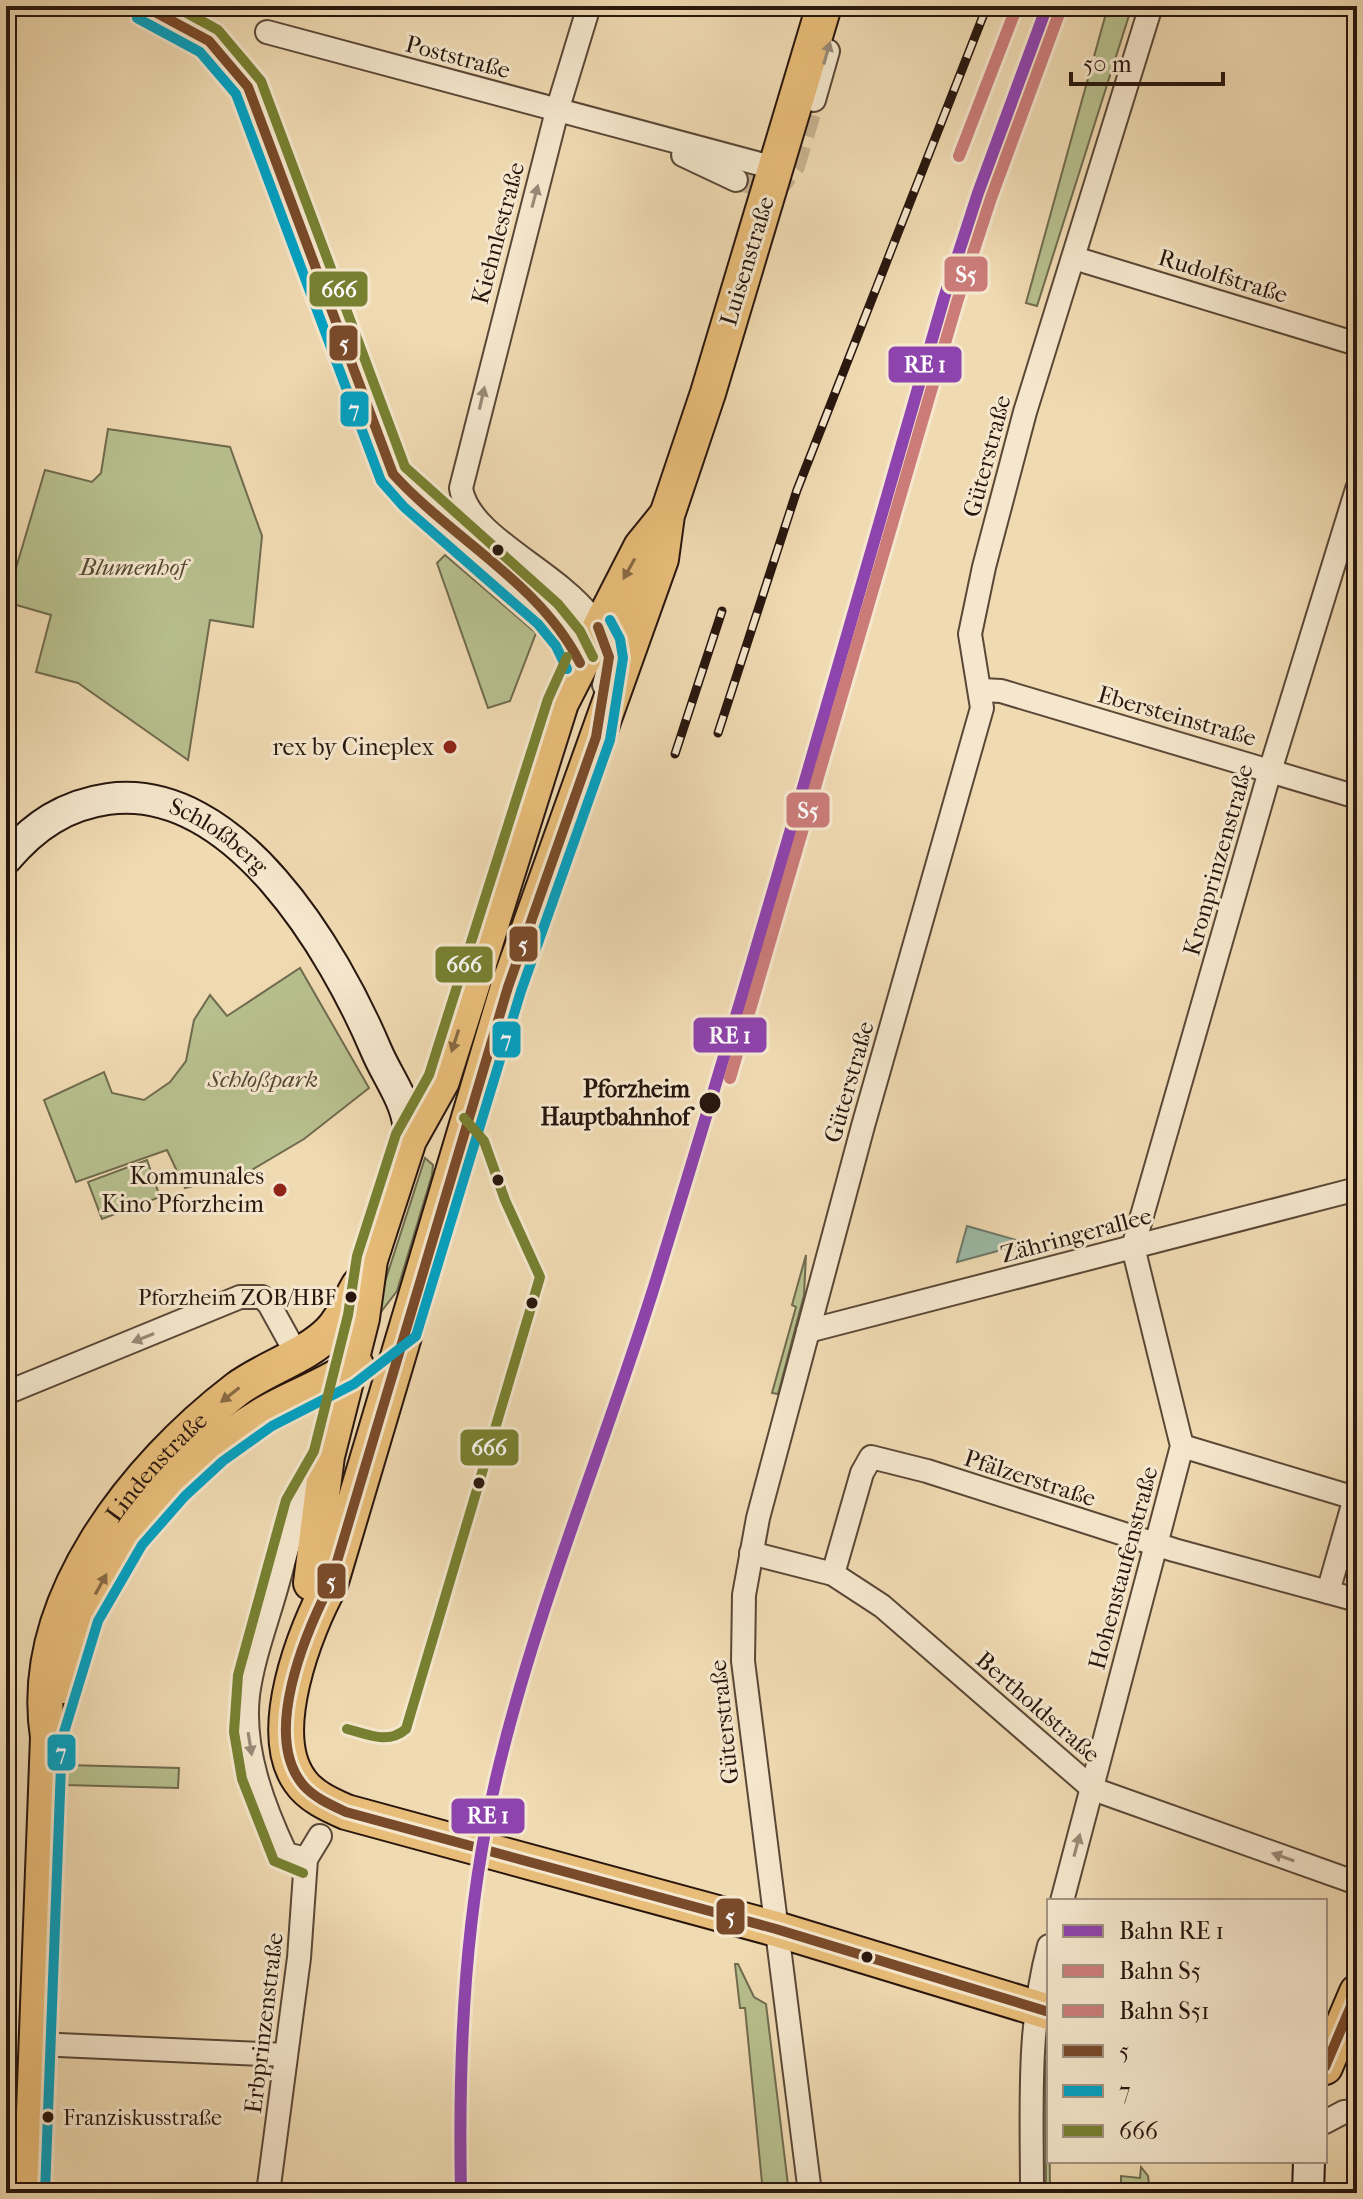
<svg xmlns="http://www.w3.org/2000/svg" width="1363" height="2199" font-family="'IM FELL French Canon',serif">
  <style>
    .green { fill: #b7c08e; stroke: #706b4e; stroke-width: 2 }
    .water { fill: #9bbba7; stroke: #6d796a; stroke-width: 2 }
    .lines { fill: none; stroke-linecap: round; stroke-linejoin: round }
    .minor-tunnel { stroke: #c8b391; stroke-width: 22; stroke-dasharray: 22 11; stroke-linecap: butt }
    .minor-casing { stroke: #5a4737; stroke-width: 26 }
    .secondary-casing { stroke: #28160e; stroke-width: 34 }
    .primary-casing { stroke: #28160e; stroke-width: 38 }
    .minor { stroke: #f5e7cd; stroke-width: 22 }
    .secondary { stroke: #f5e7cd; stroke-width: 30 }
    .primary { stroke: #e8bd79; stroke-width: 34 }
    .rail-casing { stroke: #28160e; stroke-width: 9 }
    .rail { stroke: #f5e7cd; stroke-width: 6; stroke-dasharray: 18; stroke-linecap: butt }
    .bus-1-casing { stroke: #f5e7cd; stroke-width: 16 }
    .bus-2-casing { stroke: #f5e7cd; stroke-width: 16 }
    .bus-3-casing { stroke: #f5e7cd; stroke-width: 16 }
    .bus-1 { stroke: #7a4b2a; stroke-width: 10 }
    .bus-2 { stroke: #02a2c4; stroke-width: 10 }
    .bus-3 { stroke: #778131; stroke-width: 10 }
    .rail-1-casing { stroke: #f5e7cd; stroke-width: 18 }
    .rail-2-casing { stroke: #f5e7cd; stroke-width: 18 }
    .rail-3-casing { stroke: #f5e7cd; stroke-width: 18 }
    .rail-1 { stroke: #8e44ad; stroke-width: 12 }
    .rail-2 { stroke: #cb7c79; stroke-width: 12 }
    .rail-3 { stroke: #cb7c79; stroke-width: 12 }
    .oneway { fill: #998977 }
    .oneway2 { fill: #886a44 }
    .bus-dot { fill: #28160e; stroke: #f5e7cd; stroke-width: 3 }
    .poi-dot { fill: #8f2418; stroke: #f5e7cd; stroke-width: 3 }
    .labels { text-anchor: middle; stroke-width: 6; stroke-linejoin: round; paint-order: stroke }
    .bus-label { font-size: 22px; fill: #28160e; stroke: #f5e7cd; text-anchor: end }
    .street-label { font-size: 24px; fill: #28160e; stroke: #f5e7cd }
    .park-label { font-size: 24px; font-style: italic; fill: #534934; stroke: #f5e7cd }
    .poi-label { font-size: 24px; fill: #28160e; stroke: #f5e7cd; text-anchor: end }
    .stop-label { font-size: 24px; font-weight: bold; fill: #28160e; stroke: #f5e7cd; text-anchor: end }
    .line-badge { stroke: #f5e7cd; stroke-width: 3 }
    .badge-label { font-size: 22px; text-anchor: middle; font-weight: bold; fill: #fff }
  </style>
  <rect width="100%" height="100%" fill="#f0dab2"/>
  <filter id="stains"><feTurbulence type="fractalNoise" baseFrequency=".0025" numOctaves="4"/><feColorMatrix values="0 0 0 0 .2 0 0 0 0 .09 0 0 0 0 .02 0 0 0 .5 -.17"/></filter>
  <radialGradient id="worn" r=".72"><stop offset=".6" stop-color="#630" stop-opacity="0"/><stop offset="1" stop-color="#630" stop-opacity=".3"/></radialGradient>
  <g class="green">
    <path d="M1108,6H1132L1037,306L1026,303Z"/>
    <path d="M108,429L230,447L262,536L253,627L210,620L188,760L78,683L36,672L51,615L6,602L45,470L92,482L101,473Z"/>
    <path d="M445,555L536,633L510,701L488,708L437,563Z"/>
    <path d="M300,968L369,1088L304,1139L250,1171L185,1188L167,1150L76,1182L44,1100L104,1072L112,1093L144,1100L170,1082L186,1061L194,1020L210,995L227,1016Z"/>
    <path d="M425,1158L433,1165L432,1175L397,1291L371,1325Z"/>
    <path d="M147,1160L160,1197L102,1219L88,1182Z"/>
    <path d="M806,1255L804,1295L778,1394L772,1393L796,1307L792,1305Z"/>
    <path d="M66,1765L179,1768L178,1788L65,1785Z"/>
    <path d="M735,1964H738L754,1997L766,2004L789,2193H763L745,2008H740Z"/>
    <path d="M1045,2060H1049L1050,2193H1046Z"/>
    <path d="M1141,2167L1148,2176L1150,2193H1121V2176L1140,2178Z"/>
  </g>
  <path class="water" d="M967,1226L1027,1243L957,1262Z"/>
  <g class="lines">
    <path class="minor-tunnel" d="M736,180L762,185L782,182L794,166L814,100"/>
    <defs>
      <g id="minor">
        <path d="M589,6L557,111L461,488C471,556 635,592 604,685"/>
        <path d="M267,32L775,168"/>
        <path d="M814,100L828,51"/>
        <path d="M683,155L736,180"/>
        <path d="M1074,258L1357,344"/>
        <path d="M436,516L561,626L580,663"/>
        <path d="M982,690L1001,691L1357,797"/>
        <path d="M808,1331L1357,1189"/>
        <path d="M6,1393L240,1297H262L269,1304L296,1353"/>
        <path d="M1182,1446L1355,1498"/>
        <path d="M751,1553L833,1574L882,1606L1093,1789L1357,1883"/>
        <path d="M833,1574L862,1473L871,1457L927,1471L1174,1550L1357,1600"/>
        <path d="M1328,1592L1357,1491"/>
        <path d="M306,1859L286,1854C263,1805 242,1750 248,1695C253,1657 268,1619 278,1582C289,1542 297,1503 320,1467"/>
        <path d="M1062,1901L1182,1446L1133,1247L1270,771L1357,489"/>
        <path d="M36,2044L286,2055"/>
        <path d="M1325,2122L1344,2112L1357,2111"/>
        <path d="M268,2193L299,1958L306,1859L320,1836"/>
        <path d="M810,2193L743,1661L744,1595L758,1518L863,1126L982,708L970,634L984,567L1025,412L1151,6"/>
        <path d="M1032,2193C1032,2110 1027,2027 1049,1946"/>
      </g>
      <g id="secondary">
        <path id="s1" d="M6,859C34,826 65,805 108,799C235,782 334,951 376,1050C389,1081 411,1105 409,1140"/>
        <path d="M1308,2193L1309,2161"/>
      </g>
      <g id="primary">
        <path d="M824,6L708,393L667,515L661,559L508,987L330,1585C305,1630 265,1733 300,1781C310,1796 330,1805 346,1812L776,1929L1049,2012"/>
        <path d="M311,1583L327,1456L362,1318L370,1260L409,1140L442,1081L561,703L641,547L666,516"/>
        <path d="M64,1686C88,1573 166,1474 264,1414C294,1396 327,1386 356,1365"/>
        <path d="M1325,2067L1357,1992"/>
        <path id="s2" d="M31,2193L48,1737C27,1602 135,1467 237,1389C265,1368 305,1357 330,1332C343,1319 350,1300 359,1285"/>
      </g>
    </defs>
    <use href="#minor" class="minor-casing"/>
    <use href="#secondary" class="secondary-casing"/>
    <use href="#primary" class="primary-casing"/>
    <use href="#minor" class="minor"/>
    <use href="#secondary" class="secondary"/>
    <use href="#primary" class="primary"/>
    <defs>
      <g id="rail">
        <path d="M718,733L797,490L987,6"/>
        <path d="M675,754L722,611"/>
      </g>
    </defs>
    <use href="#rail" class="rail-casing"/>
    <use href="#rail" class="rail"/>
    <defs>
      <g id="bus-1">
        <path d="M144,6L209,41L248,87L393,474C452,539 540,583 580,663"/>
        <path d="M598,627L609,657L596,737L508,987L330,1585C305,1634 261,1737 304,1786C315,1798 331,1805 346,1812L776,1929L1049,2012"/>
        <path d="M1325,2067L1357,1992"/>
      </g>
      <g id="bus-2">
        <path d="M137,18L200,52L236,94L381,481L404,507L538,624L556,646L567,669"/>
        <path d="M45,2193L62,1739L98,1621L142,1545L185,1496L223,1461L272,1426L354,1384L416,1336L521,991L610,740L623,658L620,639L610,620"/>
      </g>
      <g id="bus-3">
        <path d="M174,6L218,30L261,81L405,467L558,604L580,631L593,657"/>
        <path d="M347,1729C367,1734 388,1745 406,1729L540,1277L505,1200L484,1141L464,1118"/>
        <path d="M303,1873L274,1861L242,1779L234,1732L238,1675L286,1500L314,1451L348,1315L357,1256L396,1134L429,1075L548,699L567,657"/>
      </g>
    </defs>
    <use href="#bus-1" class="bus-1-casing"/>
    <use href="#bus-2" class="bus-2-casing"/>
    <use href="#bus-3" class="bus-3-casing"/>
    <use href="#bus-1" class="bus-1"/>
    <use href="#bus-2" class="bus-2"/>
    <use href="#bus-3" class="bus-3"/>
    <defs>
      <path id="rail-1" d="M461,2193C458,2048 465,1903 500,1762C541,1595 608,1437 658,1274C758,950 850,624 944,298L978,193L1047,6"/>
      <path id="rail-2" d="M730,1078L957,302L991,198L1060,11"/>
      <path id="rail-3" d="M959,156L1017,6"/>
    </defs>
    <use href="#rail-1" class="rail-1-casing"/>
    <use href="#rail-2" class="rail-2-casing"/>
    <use href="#rail-3" class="rail-3-casing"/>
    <use href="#rail-1" class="rail-1"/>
    <use href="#rail-2" class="rail-2"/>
    <use href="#rail-3" class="rail-3"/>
  </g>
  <defs><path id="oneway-solid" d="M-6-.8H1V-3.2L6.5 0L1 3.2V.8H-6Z" transform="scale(2)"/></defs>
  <g class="oneway">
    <use href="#oneway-solid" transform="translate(827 53) rotate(-74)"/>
    <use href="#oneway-solid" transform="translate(535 196) rotate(-75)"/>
    <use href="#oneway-solid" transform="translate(482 398) rotate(-77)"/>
    <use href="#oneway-solid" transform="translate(143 1338) rotate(158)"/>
    <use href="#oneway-solid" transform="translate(250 1744) rotate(81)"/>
    <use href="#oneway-solid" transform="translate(1077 1845) rotate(-75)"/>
    <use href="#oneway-solid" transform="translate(1283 1857) rotate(-161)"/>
  </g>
  <g class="oneway2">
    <use href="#oneway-solid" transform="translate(629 569) rotate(119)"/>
    <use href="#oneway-solid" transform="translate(455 1041) rotate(108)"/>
    <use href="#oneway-solid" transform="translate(230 1395) rotate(142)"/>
    <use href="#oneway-solid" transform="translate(101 1584) rotate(-61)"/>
  </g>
  <g class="bus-dot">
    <circle cx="498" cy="550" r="7"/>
    <circle cx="710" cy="1103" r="12"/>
    <circle cx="498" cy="1180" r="7"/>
    <circle cx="351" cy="1297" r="7"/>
    <circle cx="532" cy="1303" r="7"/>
    <circle cx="479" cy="1483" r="7"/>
    <circle cx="867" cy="1957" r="7"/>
    <circle cx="48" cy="2117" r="7"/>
  </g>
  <g class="poi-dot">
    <circle cx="450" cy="747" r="8"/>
    <circle cx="280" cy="1190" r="8"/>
  </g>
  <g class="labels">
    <g class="bus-label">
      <text x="336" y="1305">Pforzheim ZOB/HBF</text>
      <text x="63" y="2125" text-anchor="start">Franziskusstraße</text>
    </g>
    <g class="street-label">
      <text transform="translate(458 57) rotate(15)" y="8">Poststraße</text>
      <text transform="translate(498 233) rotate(-75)" y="8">Kiehnlestraße</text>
      <text transform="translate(747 261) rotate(-73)" y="8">Luisenstraße</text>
      <text transform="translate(1223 276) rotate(17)" y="8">Rudolfstraße</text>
      <text transform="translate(987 456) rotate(-75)" y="8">Güterstraße</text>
      <text transform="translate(1177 716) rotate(16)" y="8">Ebersteinstraße</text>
      <text dy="8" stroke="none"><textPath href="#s1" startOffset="242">Schloßberg</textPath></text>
      <text transform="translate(1218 860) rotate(-74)" y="8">Kronprinzenstraße</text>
      <text transform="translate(849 1082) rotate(-74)" y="8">Güterstraße</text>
      <text transform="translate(1076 1235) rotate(-15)" y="8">Zähringerallee</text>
      <text dy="8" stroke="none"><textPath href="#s2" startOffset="758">Lindenstraße</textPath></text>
      <text transform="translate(1030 1478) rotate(18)" y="8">Pfälzerstraße</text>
      <text transform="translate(1123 1568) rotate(-75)" y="8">Hohenstaufenstraße</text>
      <text transform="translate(1038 1707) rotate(41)" y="8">Bertholdstraße</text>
      <text transform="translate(724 1722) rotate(-96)" y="8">Güterstraße</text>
      <text transform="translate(264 2023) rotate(-83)" y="8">Erbprinzenstraße</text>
    </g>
    <g class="park-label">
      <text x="133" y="575">Blumenhof</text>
      <text x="263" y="1087">Schloßpark</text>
    </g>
    <g class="poi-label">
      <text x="434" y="755">rex by Cineplex</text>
      <text x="264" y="1184">Kommunales<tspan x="264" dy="28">Kino Pforzheim</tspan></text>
    </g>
    <g class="stop-label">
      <text x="690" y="1097">Pforzheim<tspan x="690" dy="28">Hauptbahnhof</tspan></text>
    </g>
  </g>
  <g class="line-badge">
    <rect x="943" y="255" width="46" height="38" rx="8" fill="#cb7c79"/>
    <rect x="308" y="270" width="61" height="38" rx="8" fill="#778131"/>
    <rect x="328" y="324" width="31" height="38" rx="8" fill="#7a4b2a"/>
    <rect x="887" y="345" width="76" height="39" rx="8" fill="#8e44ad"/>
    <rect x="339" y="390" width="31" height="38" rx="8" fill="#02a2c4"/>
    <rect x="785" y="791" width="46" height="38" rx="8" fill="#cb7c79"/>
    <rect x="508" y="925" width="31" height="38" rx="8" fill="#7a4b2a"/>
    <rect x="434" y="945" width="60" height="39" rx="8" fill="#778131"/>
    <rect x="692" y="1016" width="76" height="38" rx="8" fill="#8e44ad"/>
    <rect x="491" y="1020" width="31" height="39" rx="8" fill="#02a2c4"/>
    <rect x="459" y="1428" width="61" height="39" rx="8" fill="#778131"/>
    <rect x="316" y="1562" width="31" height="38" rx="8" fill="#7a4b2a"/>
    <rect x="46" y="1733" width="31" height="39" rx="8" fill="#02a2c4"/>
    <rect x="450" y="1797" width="76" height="38" rx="8" fill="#8e44ad"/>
    <rect x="715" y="1897" width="31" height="39" rx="8" fill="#7a4b2a"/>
  </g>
  <g class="badge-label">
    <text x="966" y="282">S5</text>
    <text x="339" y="297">666</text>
    <text x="344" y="351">5</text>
    <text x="925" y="372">RE 1</text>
    <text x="354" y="417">7</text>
    <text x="808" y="818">S5</text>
    <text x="523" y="952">5</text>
    <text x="464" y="972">666</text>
    <text x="730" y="1043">RE 1</text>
    <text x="506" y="1047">7</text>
    <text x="489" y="1455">666</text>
    <text x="331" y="1589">5</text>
    <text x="61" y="1760">7</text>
    <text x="488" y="1823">RE 1</text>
    <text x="730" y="1924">5</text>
  </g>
  <rect width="1363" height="2199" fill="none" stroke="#f0dab2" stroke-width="32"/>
  <rect x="8" y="8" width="1347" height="2183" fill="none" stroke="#28160e" stroke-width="4"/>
  <rect x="16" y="16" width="1331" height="2167" fill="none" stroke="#28160e" stroke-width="2"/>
  <rect x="1047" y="1899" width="280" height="264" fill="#f5e7cd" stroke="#a39381" stroke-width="2"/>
  <rect x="1063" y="1925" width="40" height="12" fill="#8e44ad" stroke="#a39381" stroke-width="2"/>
  <text x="1119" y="1939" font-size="24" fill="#28160e">Bahn RE 1</text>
  <rect x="1063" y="1965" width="40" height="12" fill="#cb7c79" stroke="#a39381" stroke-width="2"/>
  <text x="1119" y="1979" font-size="24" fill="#28160e">Bahn S5</text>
  <rect x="1063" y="2005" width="40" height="12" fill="#cb7c79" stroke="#a39381" stroke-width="2"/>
  <text x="1119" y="2019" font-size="24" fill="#28160e">Bahn S51</text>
  <rect x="1063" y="2045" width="40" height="12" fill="#7a4b2a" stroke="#a39381" stroke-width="2"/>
  <text x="1119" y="2059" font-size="24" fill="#28160e">5</text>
  <rect x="1063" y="2085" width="40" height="12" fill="#02a2c4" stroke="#a39381" stroke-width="2"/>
  <text x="1119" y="2099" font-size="24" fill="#28160e">7</text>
  <rect x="1063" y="2125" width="40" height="12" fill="#778131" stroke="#a39381" stroke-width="2"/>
  <text x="1119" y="2139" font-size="24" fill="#28160e">666</text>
  <path d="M1071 72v12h152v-12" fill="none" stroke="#28160e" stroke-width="4"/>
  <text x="1083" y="72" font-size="24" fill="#28160e" stroke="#f5e7cd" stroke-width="6" paint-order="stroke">50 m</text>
  <rect width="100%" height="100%" filter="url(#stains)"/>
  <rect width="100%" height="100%" fill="url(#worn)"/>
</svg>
